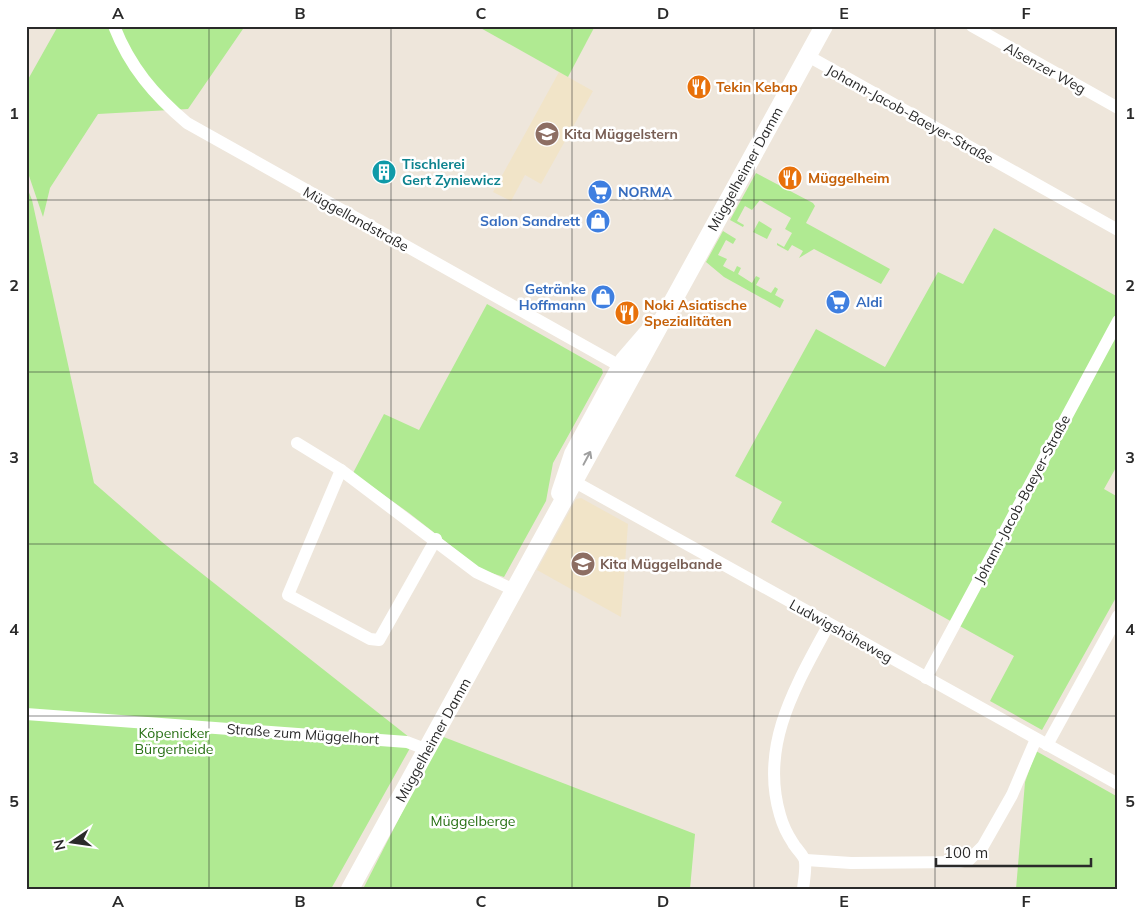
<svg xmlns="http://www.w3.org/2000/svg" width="1144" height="915" font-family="Mulish,sans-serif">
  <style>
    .education { fill: #f1e4c8 }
    .green { fill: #b0ea92 }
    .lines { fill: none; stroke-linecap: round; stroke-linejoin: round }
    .street { stroke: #fff; stroke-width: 12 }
    .secondary { stroke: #fff; stroke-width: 18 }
    .oneway { stroke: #9f9f9f }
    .grid { fill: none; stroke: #2a2a2a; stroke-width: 1; stroke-opacity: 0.55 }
    .labels { text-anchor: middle; stroke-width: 5; stroke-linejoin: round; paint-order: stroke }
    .street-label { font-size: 14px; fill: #2a2a2a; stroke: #fff }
    .food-label { font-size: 14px; font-weight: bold; fill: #c56008; stroke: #fff; text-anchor: start }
    .education-label { font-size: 14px; font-weight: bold; fill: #785e54; stroke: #fff; text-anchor: start }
    .culture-label { font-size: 14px; font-weight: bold; fill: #0d838f; stroke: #fff; text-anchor: start }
    .shop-label { font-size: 14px; font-weight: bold; fill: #366cbe; stroke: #fff; text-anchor: start }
    .park-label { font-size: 14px; fill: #266f13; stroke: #fff }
    .neatline { fill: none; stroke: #2a2a2a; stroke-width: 2 }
    .grid-label { font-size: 16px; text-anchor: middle; font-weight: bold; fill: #2a2a2a }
  </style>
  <rect width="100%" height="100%" fill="#eee6db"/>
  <g class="education">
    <path d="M559,72L593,91L541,184L525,175L511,201L493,192Z"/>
    <path d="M581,498L628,524L621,617L537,570L576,499Z"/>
  </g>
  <g class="green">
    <path d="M58,26H245L188,109L98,114L50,188L43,217L26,167V83Z"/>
    <path d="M477,26H595L568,77Z"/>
    <path d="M756,173L813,203L815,206L806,223L890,269L881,284L814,249L799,258L803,251L792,245L788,251L777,245V243L784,247L792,233L785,229L791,218L760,200L752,210L745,206L737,221L744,225L743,227L730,220Z"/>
    <path d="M26,185L32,200L94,483L162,542L414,741L331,889H26Z"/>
    <path d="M759,221L772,229L767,239L753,232Z"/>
    <path d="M994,228L1118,297V464L1104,489L1118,497V594L1042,730L990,701L1014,656L771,522L782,502L735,476L816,329L885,367L938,272L963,284Z"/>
    <path d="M723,231L736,239L733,244L726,240L718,255L727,259L723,266L734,272L737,266L741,268L738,274L752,283L756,276L760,278L756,285L771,293L775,287L778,289L775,295L784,300L780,308L724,277L706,262Z"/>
    <path d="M487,304L602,369L603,373L553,463L546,501L504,577L482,570L409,513L353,473L384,414L419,430Z"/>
    <path d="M441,736L695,834L690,889H363Z"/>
    <path d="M1036,751L1118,797V889H1016L1025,782Z"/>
  </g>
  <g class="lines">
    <g class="street">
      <path d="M114,26C130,67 154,95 187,123L627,370"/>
      <path d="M972,26L1118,108"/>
      <path d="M808,56L1118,230"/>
      <path d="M297,443L341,470L476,572L514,590"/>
      <path d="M341,470L288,595L370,639L379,640L436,539"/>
      <path d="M566,477L1118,784"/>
      <path d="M926,678L1118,321"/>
      <path d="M26,714L407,742L428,750"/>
      <path d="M1047,745L1118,616"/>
      <path d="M806,860L851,863L960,862L969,860L983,846L1012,795L1036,739"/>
      <path d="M803,889C804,880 806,870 805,862C805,856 796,849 793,843C787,834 783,826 780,815C759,744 797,684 829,624"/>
    </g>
    <g class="secondary">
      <path d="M560,493L573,454L624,360L655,324"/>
      <path d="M350,889L824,26"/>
    </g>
  </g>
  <defs><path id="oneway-shaft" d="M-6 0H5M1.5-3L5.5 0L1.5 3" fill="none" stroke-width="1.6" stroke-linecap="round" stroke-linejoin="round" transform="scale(1.25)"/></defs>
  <use class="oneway" href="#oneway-shaft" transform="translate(587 458) rotate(-62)"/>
  <path class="grid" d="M209,26V889M391,26V889M572,26V889M754,26V889M935,26V889M26,200H1118M26,372H1118M26,544H1118M26,716H1118"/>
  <defs>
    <symbol id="restaurant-disc" viewBox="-11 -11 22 22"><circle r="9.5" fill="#e8710a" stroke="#fff"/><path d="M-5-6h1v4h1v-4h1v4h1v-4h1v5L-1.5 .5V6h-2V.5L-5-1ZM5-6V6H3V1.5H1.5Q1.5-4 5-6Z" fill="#fff"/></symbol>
    <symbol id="school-disc" viewBox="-11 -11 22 22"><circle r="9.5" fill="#8d6e63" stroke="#fff"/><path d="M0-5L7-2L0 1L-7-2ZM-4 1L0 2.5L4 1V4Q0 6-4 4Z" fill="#fff"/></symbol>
    <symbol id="building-disc" viewBox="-11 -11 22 22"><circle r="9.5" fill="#0f9aa8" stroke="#fff"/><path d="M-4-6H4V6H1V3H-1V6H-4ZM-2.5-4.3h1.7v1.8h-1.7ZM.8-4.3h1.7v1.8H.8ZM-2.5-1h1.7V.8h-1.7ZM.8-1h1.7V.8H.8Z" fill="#fff"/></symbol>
    <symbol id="supermarket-disc" viewBox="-11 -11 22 22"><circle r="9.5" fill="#3f7fe0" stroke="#fff"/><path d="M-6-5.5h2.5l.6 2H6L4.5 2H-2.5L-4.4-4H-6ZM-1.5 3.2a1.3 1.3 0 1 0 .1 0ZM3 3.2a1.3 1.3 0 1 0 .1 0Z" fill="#fff"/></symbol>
    <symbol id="shop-disc" viewBox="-11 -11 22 22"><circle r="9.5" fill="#3f7fe0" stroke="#fff"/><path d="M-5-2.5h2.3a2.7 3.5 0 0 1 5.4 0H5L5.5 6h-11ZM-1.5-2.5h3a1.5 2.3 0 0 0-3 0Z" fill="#fff"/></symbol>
  </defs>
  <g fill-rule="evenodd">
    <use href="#restaurant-disc" x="685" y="73" width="28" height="28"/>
    <use href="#school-disc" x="533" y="120" width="28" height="28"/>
    <use href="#building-disc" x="370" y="158" width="28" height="28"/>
    <use href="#restaurant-disc" x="776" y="164" width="28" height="28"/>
    <use href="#supermarket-disc" x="586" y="178" width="28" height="28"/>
    <use href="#shop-disc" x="584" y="207" width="28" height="28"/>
    <use href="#shop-disc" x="589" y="283" width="28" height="28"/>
    <use href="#supermarket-disc" x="824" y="288" width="28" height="28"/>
    <use href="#restaurant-disc" x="613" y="299" width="28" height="28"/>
    <use href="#school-disc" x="569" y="550" width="28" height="28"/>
  </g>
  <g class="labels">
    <g class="street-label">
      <text transform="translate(1045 68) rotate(29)" y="5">Alsenzer Weg</text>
      <text transform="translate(910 114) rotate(29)" y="5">Johann-Jacob-Baeyer-Straße</text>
      <text transform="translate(745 169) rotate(-61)" y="5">Müggelheimer Damm</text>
      <text transform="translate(356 219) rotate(29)" y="5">Müggellandstraße</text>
      <text transform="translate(1022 499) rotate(-62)" y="5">Johann-Jacob-Baeyer-Straße</text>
      <text transform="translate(841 631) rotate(29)" y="5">Ludwigshöheweg</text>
      <text transform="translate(303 734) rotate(4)" y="5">Straße zum Müggelhort</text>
      <text transform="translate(433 740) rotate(-61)" y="5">Müggelheimer Damm</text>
    </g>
    <g class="food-label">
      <text x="716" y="92">Tekin Kebap</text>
      <text x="808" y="183">Müggelheim</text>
      <text x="644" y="310">Noki Asiatische<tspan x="644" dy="16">Spezialitäten</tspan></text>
    </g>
    <g class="education-label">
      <text x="564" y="139">Kita Müggelstern</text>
      <text x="600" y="569">Kita Müggelbande</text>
    </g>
    <g class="culture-label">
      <text x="402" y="169">Tischlerei<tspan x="402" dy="16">Gert Zyniewicz</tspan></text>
    </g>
    <g class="shop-label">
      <text x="618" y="197">NORMA</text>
      <text x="580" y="226" text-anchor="end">Salon Sandrett</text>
      <text x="586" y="294" text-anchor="end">Getränke<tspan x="586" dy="16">Hoffmann</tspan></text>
      <text x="856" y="307">Aldi</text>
    </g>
    <g class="park-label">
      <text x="174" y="738">Köpenicker<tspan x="174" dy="16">Bürgerheide</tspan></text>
      <text x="473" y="826">Müggelberge</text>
    </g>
  </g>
  <rect width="1144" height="915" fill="none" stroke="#ffffff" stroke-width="55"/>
  <g transform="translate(72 842) rotate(257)" stroke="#ffffff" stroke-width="4" paint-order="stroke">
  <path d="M0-4L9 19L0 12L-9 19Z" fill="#2a2a2a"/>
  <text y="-8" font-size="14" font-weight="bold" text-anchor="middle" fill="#2a2a2a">N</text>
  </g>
  <path d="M936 858v8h155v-8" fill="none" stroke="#2a2a2a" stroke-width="2.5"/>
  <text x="944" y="858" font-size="15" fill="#2a2a2a" stroke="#ffffff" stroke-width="4" paint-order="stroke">100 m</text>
  <rect x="28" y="28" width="1088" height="860" class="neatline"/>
  <g class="grid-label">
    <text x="118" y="19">A</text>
    <text x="300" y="19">B</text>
    <text x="481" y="19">C</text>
    <text x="663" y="19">D</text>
    <text x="844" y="19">E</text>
    <text x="1026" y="19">F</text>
    <text x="14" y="119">1</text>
    <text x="1130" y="119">1</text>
    <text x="14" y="291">2</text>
    <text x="1130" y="291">2</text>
    <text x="14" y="463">3</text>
    <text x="1130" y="463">3</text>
    <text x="14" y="635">4</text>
    <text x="1130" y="635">4</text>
    <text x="14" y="807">5</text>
    <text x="1130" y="807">5</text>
    <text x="118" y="907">A</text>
    <text x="300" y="907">B</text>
    <text x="481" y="907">C</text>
    <text x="663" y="907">D</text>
    <text x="844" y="907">E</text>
    <text x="1026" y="907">F</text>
  </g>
</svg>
